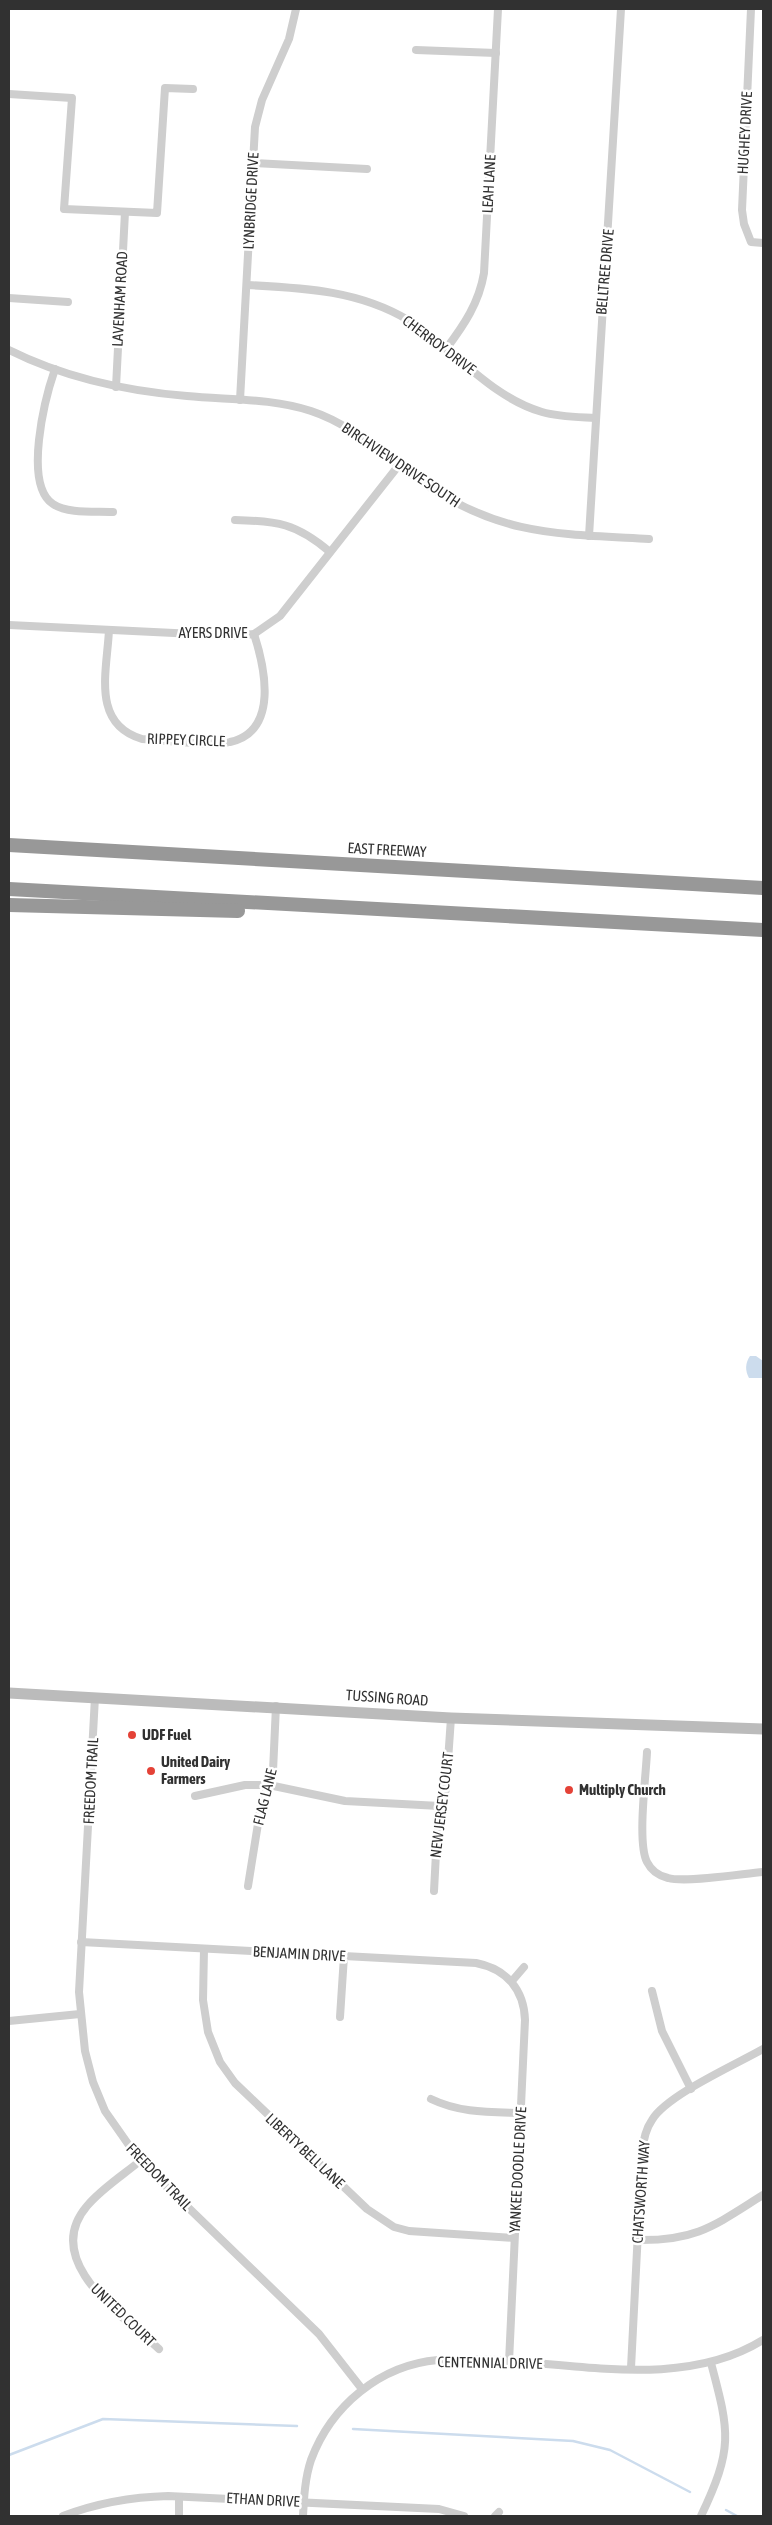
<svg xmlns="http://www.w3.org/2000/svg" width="772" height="2525" font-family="'Asap Condensed',sans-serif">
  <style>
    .water { fill: #ccdced }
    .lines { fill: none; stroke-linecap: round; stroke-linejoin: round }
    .stream { stroke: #ccdced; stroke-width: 2.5 }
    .minor { stroke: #cecece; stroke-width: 8 }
    .secondary { stroke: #bbb; stroke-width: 11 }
    .motorway { stroke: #989898; stroke-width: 14 }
    .poi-dot { fill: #e44237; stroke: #fff; stroke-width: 2 }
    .labels { text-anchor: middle; stroke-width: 5; stroke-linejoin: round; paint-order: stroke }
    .street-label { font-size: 15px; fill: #313131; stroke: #fff }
    .poi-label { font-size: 15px; font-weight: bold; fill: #313131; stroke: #fff; text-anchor: start }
  </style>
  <rect width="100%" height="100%" fill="#fff"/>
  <path class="water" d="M750,1356H756L763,1361V1378H749C745,1371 745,1363 750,1356Z"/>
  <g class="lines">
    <g class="stream">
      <path d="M353,2429L573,2441L610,2450L690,2492"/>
      <path d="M9,2455L103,2419L297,2426"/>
      <path d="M726,2510L737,2516"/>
    </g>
    <g class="minor">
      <path d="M751,9L742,210L744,224L751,242L763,243"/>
      <path d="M416,50L496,53"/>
      <path d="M9,94L72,98L64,209L157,213L165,88L193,89"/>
      <path d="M254,163L367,169"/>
      <path d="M247,285C303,288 358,290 408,320C453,348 490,397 542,412C559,417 578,417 595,418"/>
      <path d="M9,298L68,302"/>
      <path d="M446,349C464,325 479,303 484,273L498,9"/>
      <path d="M9,350C65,378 126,391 187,396C228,400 272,398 311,411C354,425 386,458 422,482C500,536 558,534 649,539"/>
      <path d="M55,369C45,398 23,484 53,504C68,514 95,511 113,512"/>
      <path d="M116,387L125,212"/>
      <path d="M240,400L255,127L262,100L289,39L296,9"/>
      <path d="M235,520C277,521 296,523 330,552"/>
      <path d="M589,536L621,9"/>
      <path d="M9,625L236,636L254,634L280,616L399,465"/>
      <path d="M109,630C107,671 91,724 142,739C164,740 211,747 230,742C279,731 265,668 254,634"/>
      <path d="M95,1697L79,1992L85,2051L93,2082L105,2111L140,2161L319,2334L362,2389"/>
      <path d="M647,1752C646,1776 637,1843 647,1862C651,1870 659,1876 668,1878C686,1883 741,1874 763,1872"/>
      <path d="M195,1796L245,1785H269L345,1801L440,1806"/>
      <path d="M248,1886L261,1805L273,1771L276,1706"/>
      <path d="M434,1891L438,1815L446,1789L451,1718"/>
      <path d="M81,1942L476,1963C507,1969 524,1990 525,2020L509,2362"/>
      <path d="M204,1949L203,2000L208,2032L220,2062L235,2083L367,2209L394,2227L409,2231L514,2238"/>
      <path d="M512,1981L524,1967"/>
      <path d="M652,1991L662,2031L691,2089"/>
      <path d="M340,2017L344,1956"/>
      <path d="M9,2021L80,2014"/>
      <path d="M431,2099C460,2113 489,2112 521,2113"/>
      <path d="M140,2161C123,2175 101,2189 87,2206C40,2261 124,2317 159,2349"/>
      <path d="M637,2240C697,2241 715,2225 763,2195"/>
      <path d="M631,2368L642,2153C643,2142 645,2130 652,2120C667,2095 735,2065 763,2049"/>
      <path d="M63,2516C97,2503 131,2497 168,2496L439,2509L464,2516"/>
      <path d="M179,2516V2497"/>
      <path d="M303,2516C304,2497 305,2478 311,2460C331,2406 380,2365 438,2360C541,2352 670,2398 763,2340"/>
      <path d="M495,2516L499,2512"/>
      <path d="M701,2516C733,2448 730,2434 711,2363"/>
    </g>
    <path class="secondary" d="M9,1693L451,1718L763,1729"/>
    <g class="motorway">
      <path d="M9,845L763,888"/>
      <path d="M9,889L763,930"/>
      <path d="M9,905L238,911"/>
    </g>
  </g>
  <g class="poi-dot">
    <circle cx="132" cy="1735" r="5"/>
    <circle cx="151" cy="1771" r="5"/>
    <circle cx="569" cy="1790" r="5"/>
  </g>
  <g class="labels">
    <g class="street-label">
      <text transform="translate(745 133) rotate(-87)" y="5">HUGHEY DRIVE</text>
      <text transform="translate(489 184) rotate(-87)" y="5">LEAH LANE</text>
      <text transform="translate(251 201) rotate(-87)" y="5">LYNBRIDGE DRIVE</text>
      <text transform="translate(605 272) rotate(-85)" y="5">BELLTREE DRIVE</text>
      <text transform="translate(120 299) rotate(-87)" y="5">LAVENHAM ROAD</text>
      <text transform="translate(439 345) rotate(37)" y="5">CHERROY DRIVE</text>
      <text transform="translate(401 465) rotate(34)" y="5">BIRCHVIEW DRIVE SOUTH</text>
      <text x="213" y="638">AYERS DRIVE</text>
      <text transform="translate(186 740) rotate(2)" y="5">RIPPEY CIRCLE</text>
      <text transform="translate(387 850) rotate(3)" y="5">EAST FREEWAY</text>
      <text transform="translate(387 1698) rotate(4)" y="5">TUSSING ROAD</text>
      <text transform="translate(91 1781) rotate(-87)" y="5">FREEDOM TRAIL</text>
      <text transform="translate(265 1797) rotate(-76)" y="5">FLAG LANE</text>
      <text transform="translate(442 1805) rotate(-83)" y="5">NEW JERSEY COURT</text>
      <text transform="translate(299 1954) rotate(3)" y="5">BENJAMIN DRIVE</text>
      <text transform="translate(305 2151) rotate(43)" y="5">LIBERTY BELL LANE</text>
      <text transform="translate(518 2170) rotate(-87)" y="5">YANKEE DOODLE DRIVE</text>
      <text transform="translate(159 2177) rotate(46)" y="5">FREEDOM TRAIL</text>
      <text transform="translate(641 2192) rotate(-86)" y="5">CHATSWORTH WAY</text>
      <text transform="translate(123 2315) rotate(44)" y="5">UNITED COURT</text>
      <text transform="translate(490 2363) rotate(1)" y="5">CENTENNIAL DRIVE</text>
      <text transform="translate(263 2500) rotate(3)" y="5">ETHAN DRIVE</text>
    </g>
    <g class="poi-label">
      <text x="142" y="1740">UDF Fuel</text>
      <text x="161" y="1767">United Dairy<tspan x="161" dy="17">Farmers</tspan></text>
      <text x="579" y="1795">Multiply Church</text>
    </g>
  </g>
  <rect width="772" height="2525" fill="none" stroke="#313131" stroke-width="20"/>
</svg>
